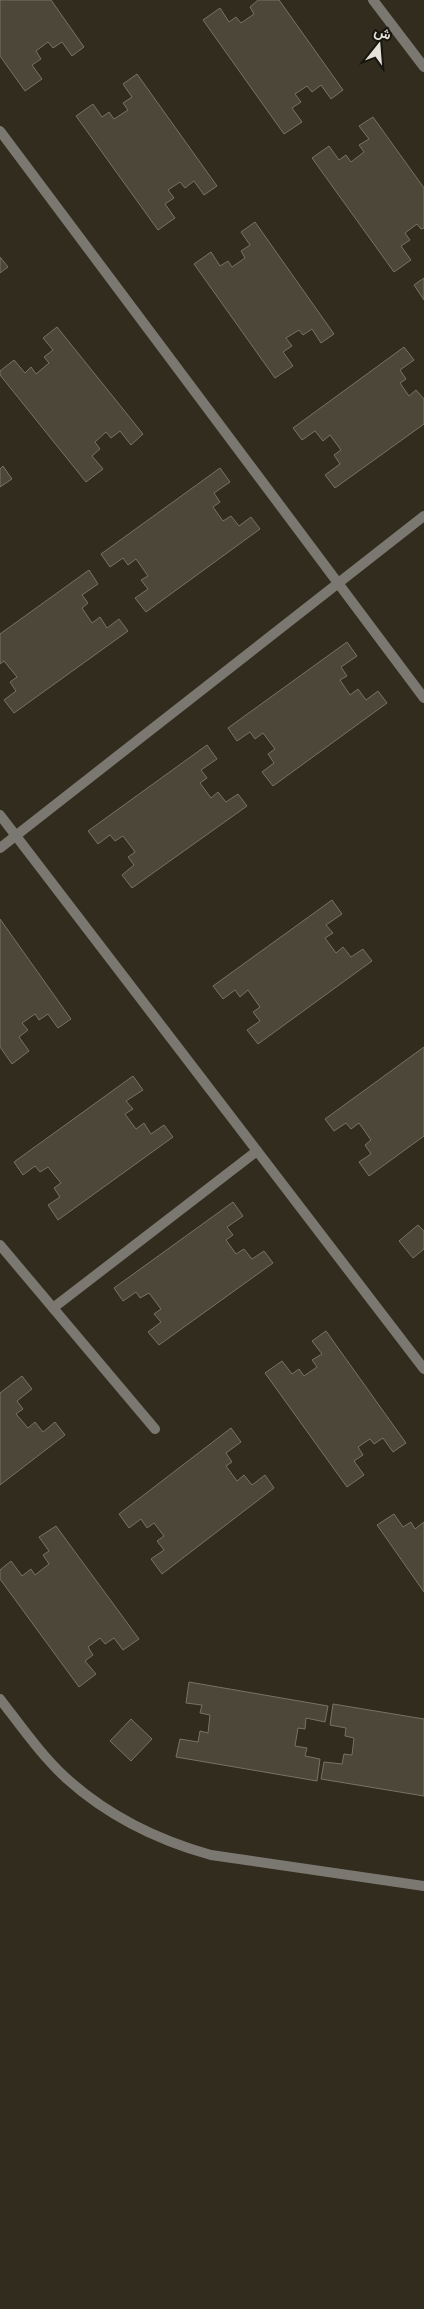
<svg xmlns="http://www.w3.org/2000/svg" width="424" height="2309" font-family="'Times New Roman',Vazirmatn,serif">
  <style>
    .building { fill: #4d4739; stroke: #797263 }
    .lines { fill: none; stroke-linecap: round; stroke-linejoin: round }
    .minor { stroke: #7b7871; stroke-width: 10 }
  </style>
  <rect width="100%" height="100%" fill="#322c1f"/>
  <g class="building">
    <path d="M0,0H51L84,47L72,56L62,42L53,48L48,42L36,51L41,59L32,65L42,79L25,91L0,56Z"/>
    <path d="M258,0H279L343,90L331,99L321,85L312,92L307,86L295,94L301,102L292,108L302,122L284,134L203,20L220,8L229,22L236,17L241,23L254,14L250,7Z"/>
    <path d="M137,74L217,186L204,195L194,181L185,188L180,182L168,190L174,198L165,204L175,218L158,230L76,116L93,104L102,117L109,112L114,119L128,110L123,103L132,97L123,84Z"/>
    <path d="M373,117L424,188V228L421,229L417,224L405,233L410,240L401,246L411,260L394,272L312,158L329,146L339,160L346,155L351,162L364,152L359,145L369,139L359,126Z"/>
    <path d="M255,222L334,334L321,343L312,329L303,335L299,330L286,338L292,346L283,352L293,366L275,378L194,264L211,252L220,266L228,261L232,267L245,258L241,251L250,245L241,232Z"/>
    <path d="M0,257L8,267L0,273Z"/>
    <path d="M424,278V300L414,285Z"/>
    <path d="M57,327L143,434L131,445L120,431L111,438L106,432L95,442L100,449L92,456L103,469L86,482L0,375V371L14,360L25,373L31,367L36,374L49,363L44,357L53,350L43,338Z"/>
    <path d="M404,347L414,360L400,370L406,379L400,383L409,396L416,390L424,399V424L335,488L325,475L340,464L334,455L341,450L330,435L323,441L315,431L302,440L293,428Z"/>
    <path d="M3,466L12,479L0,487V469Z"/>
    <path d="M220,468L230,482L214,493L220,502L213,507L223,521L231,516L239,526L251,517L260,529L146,612L135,598L148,589L141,580L148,576L136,559L128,565L123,558L110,567L101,554Z"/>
    <path d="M89,570L98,584L82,595L88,603L82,608L92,623L100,617L107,628L119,619L128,631L14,713L4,700L16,691L10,682L17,677L4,661L0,664V634Z"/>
    <path d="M347,642L357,656L341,667L347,676L340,680L350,695L358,689L366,700L378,691L387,703L273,786L262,772L274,763L268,754L275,749L263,733L255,739L250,732L237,741L228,728Z"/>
    <path d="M207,745L217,759L201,770L207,778L200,783L211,798L218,792L226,802L238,794L247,806L132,888L122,875L134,865L128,857L135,852L123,836L115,841L110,835L98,844L88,831Z"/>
    <path d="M332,900L342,914L326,925L333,933L325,938L336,953L343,947L351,957L363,949L372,961L258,1044L247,1030L260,1021L253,1012L260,1007L248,990L240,997L235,990L223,999L213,986Z"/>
    <path d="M0,919L71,1019L58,1028L48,1014L39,1020L35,1014L22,1023L28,1030L19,1037L29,1051L12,1064L0,1047Z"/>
    <path d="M424,1047V1136L369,1176L359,1162L371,1154L365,1145L371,1140L359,1123L351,1129L346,1123L334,1131L325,1119Z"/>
    <path d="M133,1076L143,1090L126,1101L133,1109L125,1114L136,1129L144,1123L151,1134L164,1125L173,1137L58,1220L48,1205L60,1197L54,1188L61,1183L48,1167L40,1172L35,1166L23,1175L14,1162Z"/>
    <path d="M233,1202L243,1216L227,1227L233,1235L226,1240L236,1254L244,1249L252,1259L264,1251L273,1263L159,1345L148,1332L161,1322L154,1314L161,1309L149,1293L140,1298L136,1292L123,1301L114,1288Z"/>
    <path d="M418,1225L424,1231V1249L413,1258L399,1241Z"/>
    <path d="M326,1331L406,1443L393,1452L383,1438L374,1444L370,1439L358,1447L363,1455L354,1461L364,1475L347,1487L265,1373L282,1361L292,1374L299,1369L304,1376L317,1367L312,1360L322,1354L312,1341Z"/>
    <path d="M22,1376L32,1389L17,1401L23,1409L16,1414L28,1428L35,1422L43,1432L55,1422L65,1435L0,1485V1393Z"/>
    <path d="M231,1428L241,1442L226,1453L232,1462L226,1466L237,1481L244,1475L252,1485L265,1475L274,1488L162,1574L151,1559L164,1550L157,1541L164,1536L154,1523L147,1528L141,1519L129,1528L119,1514Z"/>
    <path d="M394,1514L403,1527L411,1522L415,1529L424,1522V1592L377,1525Z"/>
    <path d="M56,1526L139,1639L123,1650L114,1638L105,1644L100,1638L88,1647L93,1655L85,1661L96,1674L79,1687L0,1579V1570L11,1561L22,1576L31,1569L35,1575L49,1564L43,1555L49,1551L39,1537Z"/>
    <path d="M189,1682L328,1706L325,1722L306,1718L305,1729L298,1728L295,1746L307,1748L305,1756L320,1759L317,1781L176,1757L180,1739L198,1742L200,1731L208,1733L210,1715L200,1713L202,1705L186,1703Z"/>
    <path d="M333,1704L424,1719V1796L321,1779L324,1762L342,1764L344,1754L352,1755L354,1738L345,1736L346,1728L330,1725Z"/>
    <path d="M131,1719L152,1739L131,1761L110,1741Z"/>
  </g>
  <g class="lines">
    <g class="minor">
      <path d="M373,0L424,67"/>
      <path d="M0,131L424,698"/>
      <path d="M0,815L424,1369"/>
      <path d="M0,848L424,516"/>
      <path d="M0,1245L155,1429"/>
      <path d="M53,1308L257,1151"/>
      <path d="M0,1699C21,1726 41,1755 66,1778C108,1816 157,1840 211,1855L424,1886"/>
    </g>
  </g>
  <g transform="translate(379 45) rotate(17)" stroke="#17150f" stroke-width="4" paint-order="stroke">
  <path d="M0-4L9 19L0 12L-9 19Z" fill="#e6e2da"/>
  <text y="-8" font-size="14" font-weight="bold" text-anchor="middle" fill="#e6e2da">ش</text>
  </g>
</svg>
